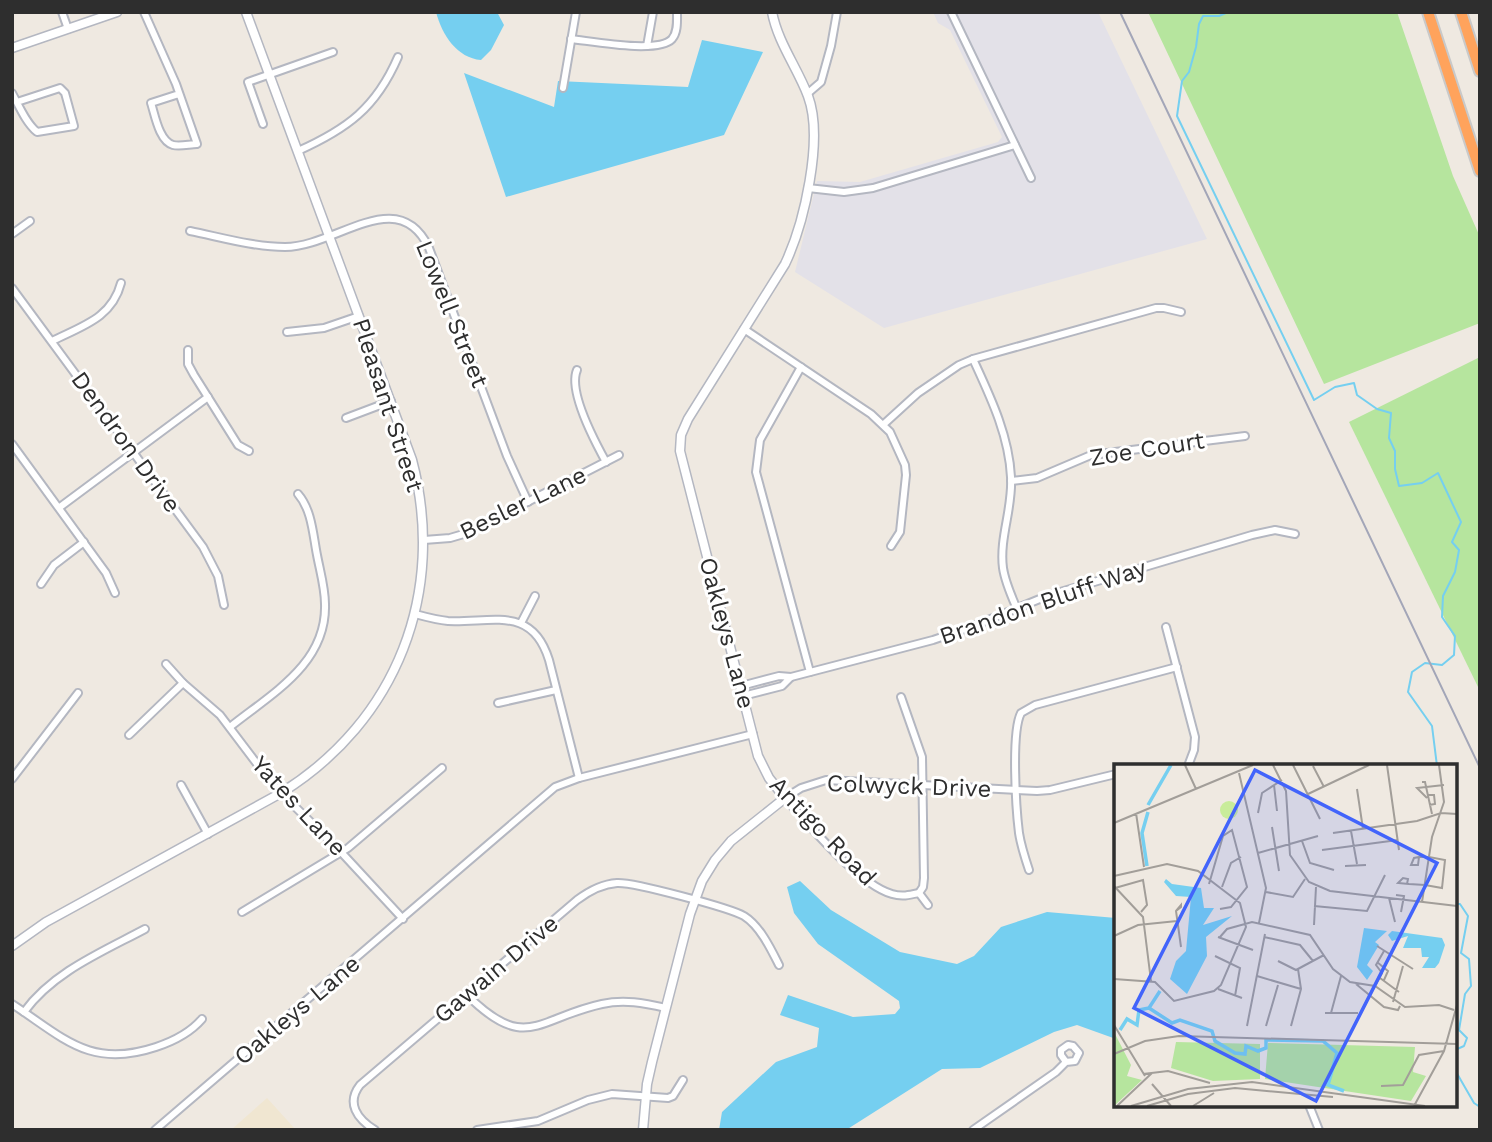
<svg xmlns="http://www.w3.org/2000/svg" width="1492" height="1142" font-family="'Work Sans',sans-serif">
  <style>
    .industrial { fill: #e3e1e8 }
    .education { fill: #f0e6d1 }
    .green { fill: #b6e59e }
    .water { fill: #75cff0 }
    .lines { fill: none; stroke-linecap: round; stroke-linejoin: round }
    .stream { stroke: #75cff0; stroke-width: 2 }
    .minor-casing { stroke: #b4b7c1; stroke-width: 10 }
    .tertiary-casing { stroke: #b4b7c1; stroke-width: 11 }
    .motorway-casing { stroke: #c9c9c9; stroke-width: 14 }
    .minor { stroke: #fff; stroke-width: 6 }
    .tertiary { stroke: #fff; stroke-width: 8 }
    .motorway { stroke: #ffa35c; stroke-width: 10 }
    .rail { stroke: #a3a6b8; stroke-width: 2 }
    .labels { text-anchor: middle; stroke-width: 6; stroke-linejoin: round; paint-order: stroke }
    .street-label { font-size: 24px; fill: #2e2e2e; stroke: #fff }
    .inset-river { fill: none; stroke: #75cff0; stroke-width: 3.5 }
    .inset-road { fill: none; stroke: #a29e99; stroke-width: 2 }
    .view { fill: #4264fb; fill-opacity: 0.15; stroke: #4264fb; stroke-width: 3.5 }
    .inset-edge { fill: none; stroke: #2e2e2e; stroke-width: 3.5 }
  </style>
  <rect width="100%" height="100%" fill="#efe9e1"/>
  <path class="industrial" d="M933,12H1098L1207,239L884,328L795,272L817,181L860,182L998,142L1002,137L950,30L938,23Z"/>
  <path class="education" d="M267,1098L296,1130H231Z"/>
  <g class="green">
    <path d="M1148,12H1397L1453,176L1480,237V323L1324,384Z"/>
    <path d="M1480,357V691L1349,422Z"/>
  </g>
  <g class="water">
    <path d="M436,12H497L504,25L491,50L481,60C457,58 442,35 436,12Z"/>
    <path d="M702,40L763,52L724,135L506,197L464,73L554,107L558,81L688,87Z"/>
    <path d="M800,881L831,910L900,952L957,964L974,956L1001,927L1047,912L1116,918V1039L1077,1025L1054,1032L980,1068L942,1069L846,1130H719L722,1112L776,1062L817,1047L819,1028L780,1015L788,995L853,1017L895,1014L900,1008L899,1001L818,944L794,913L787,887Z"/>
  </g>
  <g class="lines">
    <g class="stream">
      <path d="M1228,12L1219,16H1203L1199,24L1196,47L1189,72L1182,81L1177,116L1314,400L1335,387L1354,383L1357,395L1377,409L1391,413L1389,438L1395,451V469L1399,486L1422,483L1438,473L1461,522L1452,542L1459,550L1455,572L1443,596L1442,617L1455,636L1454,655L1442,665L1425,663L1412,672L1408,692L1432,726L1437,766"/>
      <path d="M1455,904H1460L1468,916L1461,953L1469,959L1471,986L1465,994L1459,1030L1467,1038L1464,1046L1455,1050"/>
      <path d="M1455,1070L1474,1103L1480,1107"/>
    </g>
    <defs>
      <g id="minor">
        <path d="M62,12L68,29"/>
        <path d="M144,12L176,84L197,144C190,144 180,147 173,145C159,141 155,115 151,103L179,94"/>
        <path d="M951,12L1031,178"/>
        <path d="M571,39C591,41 658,54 672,39C678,32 677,21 677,12"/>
        <path d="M647,46L653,12"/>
        <path d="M563,88L576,12"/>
        <path d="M12,93C19,106 26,123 37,132L74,126L65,93L60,88L17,102"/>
        <path d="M807,94L821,82L831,46L837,12"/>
        <path d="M263,124L248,82L333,52"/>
        <path d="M298,151C347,129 376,108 398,57"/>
        <path d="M808,188L844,192L873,188L1015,145"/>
        <path d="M190,231C220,237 254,247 285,247C336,247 398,183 429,248L507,456L528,502"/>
        <path d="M12,234L30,221"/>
        <path d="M12,288L203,547L218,576L224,605"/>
        <path d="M744,329L871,414L890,432L905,465L906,475L900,532L891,546"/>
        <path d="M287,332L324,328L359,316"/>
        <path d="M52,341C82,326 112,318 121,283"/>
        <path d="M188,350V364L194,375L238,445L249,451"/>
        <path d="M973,359C990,396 1009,435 1011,477C1013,508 999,538 1003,568C1005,582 1011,595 1017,609"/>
        <path d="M801,367L760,440L756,472L810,672"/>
        <path d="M577,370C568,391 595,442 606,462"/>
        <path d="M346,418L391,401"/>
        <path d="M884,424L918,393L959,365L973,359L1156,308H1164L1181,312"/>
        <path d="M12,444L106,573L115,593"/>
        <path d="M1011,481L1037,478L1091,455L1245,436"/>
        <path d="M60,507L208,397"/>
        <path d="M424,540L450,538L467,533L619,455"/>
        <path d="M41,584L54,565L84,542"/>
        <path d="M415,614C426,617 437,620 448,621C492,623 532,605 549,660L579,778"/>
        <path d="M521,623L535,596"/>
        <path d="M1166,627L1195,737L1194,750L1188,766"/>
        <path d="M166,664L183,683L220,715L273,785L341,852L403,919"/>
        <path d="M791,677L933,640L971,627L1047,596L1252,535L1275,530L1295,534"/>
        <path d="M741,686L779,676L791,677L782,686L743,696"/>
        <path d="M901,697L922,757L924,878L923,887L919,893L928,905"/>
        <path d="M498,703L556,690"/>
        <path d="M230,727C271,694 327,664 325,604C325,588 320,571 317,555C313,535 312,510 298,494"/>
        <path d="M129,735L183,683"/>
        <path d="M12,779L78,693"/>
        <path d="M181,785L208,834"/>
        <path d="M1029,870C1025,858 1021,846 1019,833C1016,809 1011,732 1021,713L1035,705L1177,667"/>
        <path d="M919,893C910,895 902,897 892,894C858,884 809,825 785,798L801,788L826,780L1037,791L1050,790L1116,774"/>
        <path d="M242,912L348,848L442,768"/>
        <path d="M466,994C526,1054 537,1018 602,1004C624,999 644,1003 666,1008"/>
        <path d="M12,1004C64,1038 90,1069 156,1047C174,1041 190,1033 202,1019"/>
        <path d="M24,1012C53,972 102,952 145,929"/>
        <path d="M1309,1105L1319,1130"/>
        <path d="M155,1130L555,787L579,778L753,734"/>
        <path d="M375,1130C357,1119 346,1103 360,1085L577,900C589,891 602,884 617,883C634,882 730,908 744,916C760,926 771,949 779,965"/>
        <path d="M477,1130L538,1121L588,1100L612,1094L668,1098L673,1096L683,1080"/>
        <path d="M973,1130L1056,1072L1066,1062L1075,1061L1079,1053L1073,1046L1068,1045L1061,1050V1055L1066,1062"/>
      </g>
      <g id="tertiary">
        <path d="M12,48L117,12"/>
        <path d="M12,946L46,922L281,793C397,721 447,592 412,460L246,12"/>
        <path d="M643,1130L647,1084L652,1062L690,914L702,881L715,860L731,841L785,798L769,778L758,756L680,451L681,435L688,419L785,264C804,224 824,139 808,96C797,67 778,43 772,12"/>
      </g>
      <g id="motorway">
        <path d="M1428,12L1480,171"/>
        <path d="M1461,12L1480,71"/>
      </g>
    </defs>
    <use href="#minor" class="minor-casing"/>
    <use href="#tertiary" class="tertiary-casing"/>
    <use href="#motorway" class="motorway-casing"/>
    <use href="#minor" class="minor"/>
    <use href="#tertiary" class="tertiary"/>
    <use href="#motorway" class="motorway"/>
    <path class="rail" d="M1120,12L1480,768"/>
  </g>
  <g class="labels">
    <g class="street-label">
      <text transform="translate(452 314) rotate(68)" y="8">Lowell Street</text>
      <text transform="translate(388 405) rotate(72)" y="8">Pleasant Street</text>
      <text transform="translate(126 442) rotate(54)" y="8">Dendron Drive</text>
      <text transform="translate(1147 449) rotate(-9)" y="8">Zoe Court</text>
      <text transform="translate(523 503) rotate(-26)" y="8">Besler Lane</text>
      <text transform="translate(1043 602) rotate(-19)" y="8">Brandon Bluff Way</text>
      <text transform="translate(727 633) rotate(75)" y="8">Oakleys Lane</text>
      <text transform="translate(909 786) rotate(2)" y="8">Colwyck Drive</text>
      <text transform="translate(299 806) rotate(47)" y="8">Yates Lane</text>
      <text transform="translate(823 831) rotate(46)" y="8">Antigo Road</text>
      <text transform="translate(496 969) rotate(-40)" y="8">Gawain Drive</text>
      <text transform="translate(297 1010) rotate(-40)" y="8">Oakleys Lane</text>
    </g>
  </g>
  <g transform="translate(1114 764)">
    <rect width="343" height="343" fill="#efe9e1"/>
    <path d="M0,268L17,301L13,312L28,316L0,342ZM62,278L146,280V315L99,317L57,304ZM154,279L301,283L299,308L312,312L297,337L151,315Z" fill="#b6e59e"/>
    <path d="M106 46a9 9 0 1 1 18 0a9 9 0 1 1-18 0Z" fill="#c9ec9a"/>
    <path d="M52,115L58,120L87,124L90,144H100L89,161L118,152L92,173L93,192L73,230L56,215L62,197L72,187L77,133L62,132L50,118ZM250,164L273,167L261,178L265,181L253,201L259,207L253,216L243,203ZM278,167L328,174L331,181L325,199L321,204H308L315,193H308L307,184H289L294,172L278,177L274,171Z" fill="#75cff0"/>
    <path class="inset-river" d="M34,41L57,1M33,102L28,69L34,48M35,244L58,259L66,256L98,267L101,277L121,289L131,290L132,282L144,287L152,284V276L209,277L223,289L214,321L230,327M6,266L13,255L23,261L25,246L35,244L46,227"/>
    <path class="inset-road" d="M71,1L82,25M159,1L172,27L176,91L195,118L216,127L343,142M179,1L206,55M273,1L285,86M199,2L210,23M125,9L152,124L145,159M308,18H311L318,50M160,21L163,47M243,25L249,65M194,30L255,1M313,31H320L321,40L315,41M313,34L303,24L330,21M22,49L30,103M144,49L148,29L168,16M0,59L139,1M158,63L165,107M237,67L243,100M219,69L303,57L327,49L343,50M188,77L196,99L220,106M208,86L284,76M144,89L204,72M231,102L252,101M0,112L53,100L84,107L126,139L132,163L107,221L100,227L60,237L41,218L0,215M95,120L109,72L118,66L133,123L117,143L106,145M293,120L294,115L289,114L284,119L295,120L311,121L328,124L331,96L315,93H305L300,94L297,101H304L305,93M0,122L29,153L37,217M108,123L117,99L127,93M1,124L29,116L33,141L27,148M152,128L179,133L191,115M282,131L290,132L287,148M275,134L281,158M308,138L318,73L330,38L325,1M200,142L253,147L271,111M62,147L67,141V143L62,147L67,183M200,161L202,123M0,172L24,161L63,157M104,173L139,186M106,173L113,165L138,158L196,171L219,205L236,218L261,222L291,243L325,241L340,246M150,173L186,181L199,197M263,182L299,205M101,192L126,204L121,232M164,197L182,206L210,191M263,198L274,207L270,216M143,212L187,225M266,214L285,228M242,220L270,243L284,246L286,242M261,222L268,209L262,201L270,187M104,225L128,234M279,238L289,202M211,249H244M217,249L227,212M0,261L31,312M133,262L151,170M152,262L164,221M177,262L187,225L184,205M0,290L31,277L65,272L343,280M29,310L54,307L96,319M38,320L57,342M267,322L289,321L305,291L330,287M3,342L38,309M17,342L74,325L138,318L311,342M33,342L74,330L121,324L219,333M79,342L100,329M300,342L330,287L343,241"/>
    <path class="view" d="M141,6L323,99L202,337L20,244Z"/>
    <rect width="343" height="343" class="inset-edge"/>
  </g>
  <rect width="1492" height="1142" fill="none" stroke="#2e2e2e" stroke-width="28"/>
</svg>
